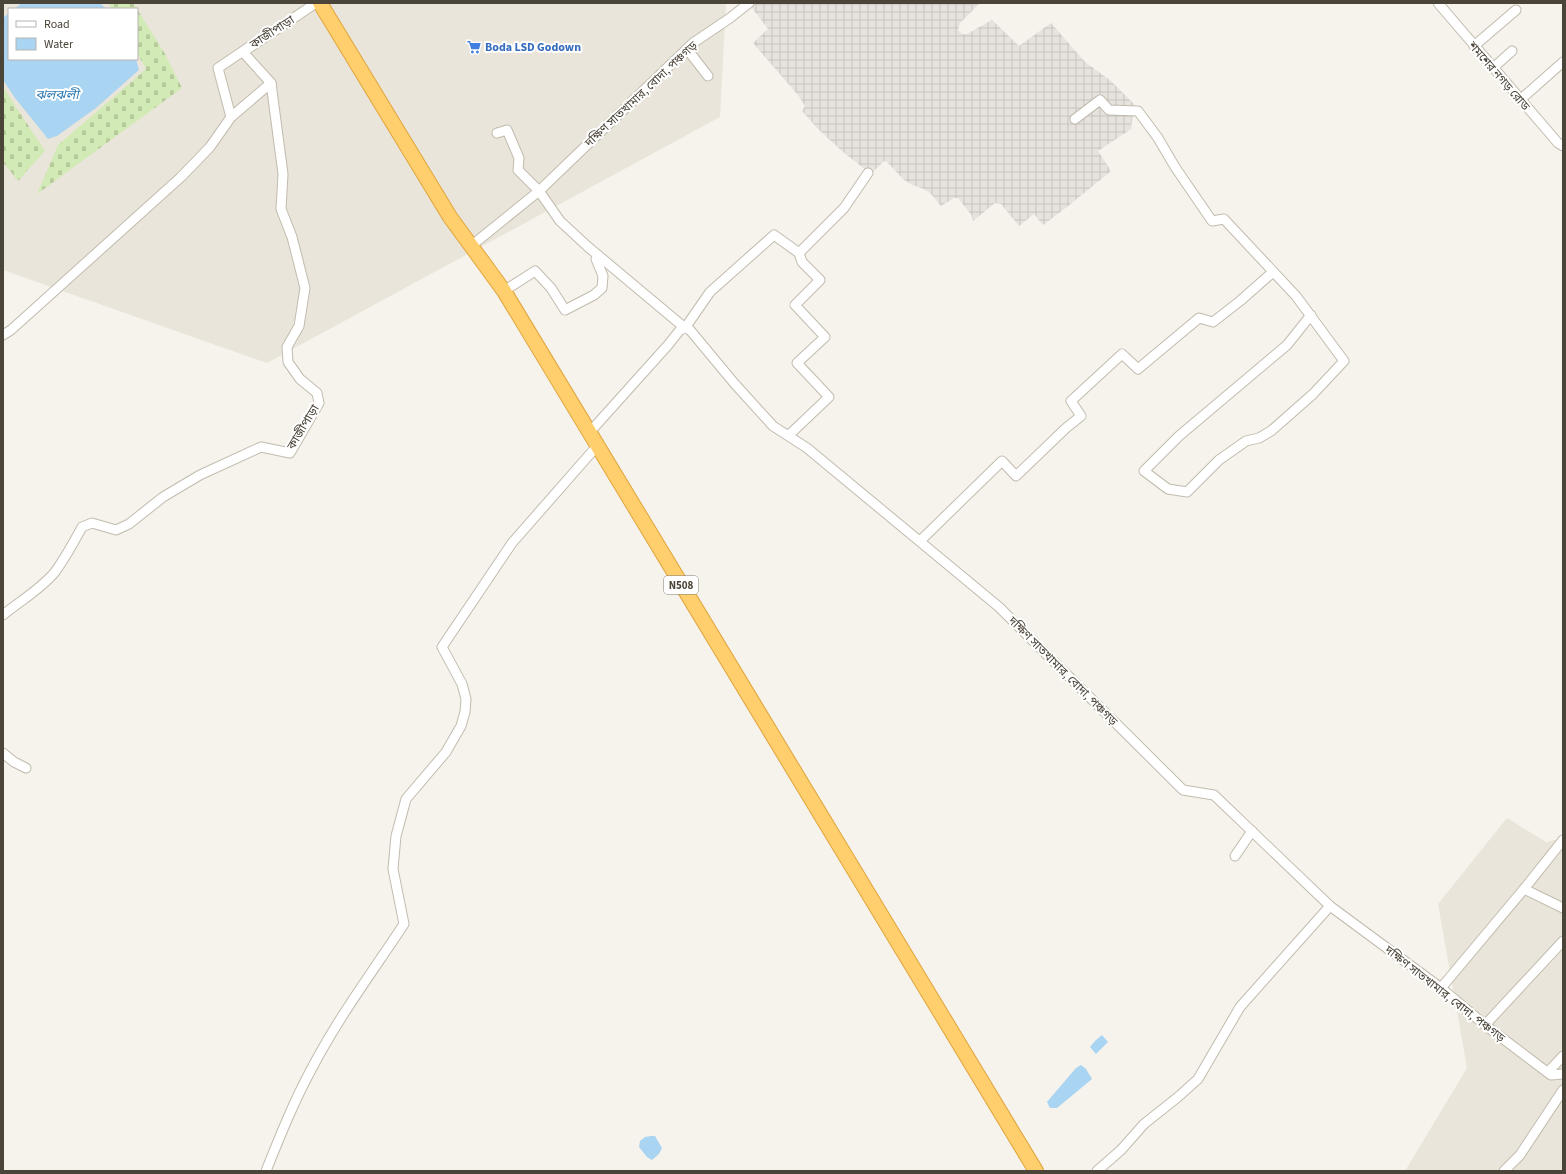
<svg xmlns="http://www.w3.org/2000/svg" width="1566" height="1174" font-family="'Source Sans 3','Noto Sans Bengali',sans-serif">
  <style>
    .residential { fill: #eae5da; fill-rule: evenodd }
    .industrial { fill: url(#industrial-grid) }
    .cemetery { fill: url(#cemetery-stones) }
    .water { fill: #a9d4f2 }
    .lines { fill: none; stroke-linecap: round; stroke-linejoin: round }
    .minor-casing { stroke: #c2bbae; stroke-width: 11 }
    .highway-casing { stroke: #e0a43c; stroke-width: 16 }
    .minor { stroke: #fff; stroke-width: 9 }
    .highway { stroke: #ffcf6e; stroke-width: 14 }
    .labels { text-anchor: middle; stroke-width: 4; stroke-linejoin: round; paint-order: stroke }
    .shield { fill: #fff; stroke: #817c74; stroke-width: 1 }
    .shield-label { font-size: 11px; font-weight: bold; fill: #4b4439 }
    .street-label { font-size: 12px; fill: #4b4439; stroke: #fff }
    .shop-label { font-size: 12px; font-weight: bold; fill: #366cbe; stroke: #fff; text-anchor: start }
    .water-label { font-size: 13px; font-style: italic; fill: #2e7ab2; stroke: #fff }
  </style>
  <defs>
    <pattern id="industrial-grid" width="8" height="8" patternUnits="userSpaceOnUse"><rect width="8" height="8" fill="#e6e2dd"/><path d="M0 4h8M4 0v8" fill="none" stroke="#c7c3be"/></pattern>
    <pattern id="cemetery-stones" width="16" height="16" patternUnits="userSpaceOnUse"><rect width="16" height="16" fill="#d2eab5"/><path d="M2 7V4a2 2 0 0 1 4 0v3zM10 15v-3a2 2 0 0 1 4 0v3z" fill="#b6ca9c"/></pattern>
  </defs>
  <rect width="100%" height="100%" fill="#f6f3ec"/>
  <g class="residential">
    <path d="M3,3H726L720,117L267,363L3,270ZM9,9H137V59H9Z"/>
    <path d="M1507,818L1546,842L1563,838V1171H1405L1467,1068L1438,904Z"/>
  </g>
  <path class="industrial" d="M752,3H980L960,23L958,30L962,34H967L992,20L1019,46L1051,23L1085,62L1111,81L1134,104L1131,129L1098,151L1111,171L1067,207L1043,225L1034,214L1019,226L1001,204L995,203L973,221L972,216L958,198H954L941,206L931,194L924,189L912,185L903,179L887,162L884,161L871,174L843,152L818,129L802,111L805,106L798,95L753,43L768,29L750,5Z"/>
  <g class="cemetery">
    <path d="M108,3H133L137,9H112Z"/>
    <path d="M137,9L165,54L182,88L37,194L58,145L146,69L137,53Z"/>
    <path d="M3,87L45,151L18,181L3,162Z"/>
  </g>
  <g class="water">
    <path d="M22,3H100L106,9H14Z"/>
    <path d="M9,13V59H136L139,70L96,108L57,136L48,139L15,98L3,80V18Z"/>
    <path d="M1102,1035L1108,1042L1096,1054L1090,1047L1096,1040Z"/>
    <path d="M1081,1065L1086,1069L1092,1079L1057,1108H1050L1047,1102L1076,1068Z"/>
    <path d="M651,1136H655L662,1148L659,1154L652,1160L647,1157L639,1147L640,1141L645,1137Z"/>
  </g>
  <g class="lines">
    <defs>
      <g id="minor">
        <path d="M1438,3L1558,143L1563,146"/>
        <path d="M1474,46L1516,10"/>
        <path d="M687,49L708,76"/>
        <path d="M1493,68L1512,51"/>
        <path d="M271,83L243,52L316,3"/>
        <path d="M1520,100L1563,62"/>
        <path d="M1075,119L1100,100L1109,110L1138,111L1158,138L1175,167L1212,221L1224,219L1296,296L1344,361L1313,394L1271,431L1259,438L1246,441L1219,460L1187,492L1168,489L1144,471L1179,436L1287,345L1311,315"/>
        <path d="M497,133L507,130L519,158L518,170L539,191L693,43L730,18L749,3"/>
        <path d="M471,246L539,191L560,221L587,246L685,328L710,292L774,235L799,253L844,208L868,173"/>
        <path d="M504,291L535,271L551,288L565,310L594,295L602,288L603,276L596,259"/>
        <path d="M3,335L11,330L181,177L210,147L231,117L218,68L255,43"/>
        <path d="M589,433L668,345L680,330L685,328L690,330L734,383L773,426L807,448L999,607L1183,790L1214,795L1330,906"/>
        <path d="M789,435L829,397L797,363L825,337L795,305L820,280L802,262L799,253"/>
        <path d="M920,541L1002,461L1016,476L1066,428L1081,416L1071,401L1122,354L1138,369L1199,318L1213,322L1240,301L1273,272"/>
        <path d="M3,615C20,601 41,589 55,572C65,558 74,542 82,527L92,523L116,530L129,524L163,497L200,475L261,447L290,453L319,403L317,393L300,379L288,362L287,347L299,326L305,288L292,237L281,209L283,174L271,83L231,117"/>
        <path d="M3,753L14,762L26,768"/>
        <path d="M1235,856L1252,831"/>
        <path d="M1524,889L1563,840"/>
        <path d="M1441,988L1524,889L1563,908"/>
        <path d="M1485,1025L1563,941"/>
        <path d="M1548,1072L1563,1056"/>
        <path d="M266,1171C280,1136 294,1101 312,1068C338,1018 373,971 404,924L393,869L396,836L406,799L446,752L461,726L465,712L466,699L462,684L442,647L512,543L597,446"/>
        <path d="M1097,1171L1121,1150L1144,1124L1178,1097L1198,1079L1240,1007L1330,906L1441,988L1485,1025L1551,1075L1563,1074"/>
        <path d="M1504,1171L1520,1155L1563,1090"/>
      </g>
      <path id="highway" d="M320,3L450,217L504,291L1036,1171"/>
    </defs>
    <use href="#minor" class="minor-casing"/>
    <use href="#highway" class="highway-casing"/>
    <use href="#minor" class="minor"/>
    <use href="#highway" class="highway"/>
  </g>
  <defs>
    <symbol id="supermarket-bare" viewBox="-9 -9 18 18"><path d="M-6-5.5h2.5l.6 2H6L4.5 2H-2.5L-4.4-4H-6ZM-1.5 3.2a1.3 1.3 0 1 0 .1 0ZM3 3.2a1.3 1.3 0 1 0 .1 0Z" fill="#3f7fe0" stroke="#fff" stroke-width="2.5" paint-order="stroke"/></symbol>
  </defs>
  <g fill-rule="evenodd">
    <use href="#supermarket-bare" x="464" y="37" width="20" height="20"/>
  </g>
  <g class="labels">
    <rect class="shield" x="664" y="576" width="34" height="18" rx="3"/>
    <g class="shield-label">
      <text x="681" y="589">N508</text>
    </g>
    <g class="street-label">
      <text transform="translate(272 32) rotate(-33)" y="4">কাজীপাড়া</text>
      <text transform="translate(1499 76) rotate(49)" y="4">শমশের নগড় রোড</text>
      <text transform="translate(641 94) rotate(-43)" y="4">দক্ষিণ সাতখামার, বোদা, পঞ্চগড়</text>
      <text transform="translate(303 427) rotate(-59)" y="4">কাজীপাড়া</text>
      <text transform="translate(1063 671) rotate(45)" y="4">দক্ষিণ সাতখামার, বোদা, পঞ্চগড়</text>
      <text transform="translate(1445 994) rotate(38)" y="4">দক্ষিণ সাতখামার, বোদা, পঞ্চগড়</text>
    </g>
    <g class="shop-label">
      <text x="485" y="51">Boda LSD Godown</text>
    </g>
    <g class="water-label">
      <text x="57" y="99">ঝলঝলী</text>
    </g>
  </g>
  <rect width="1566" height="1174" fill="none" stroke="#4b4439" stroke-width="8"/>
  <rect x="8" y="8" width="130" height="52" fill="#ffffff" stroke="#b7b4b0"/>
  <rect x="16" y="21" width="20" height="6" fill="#ffffff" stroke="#b7b4b0"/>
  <text x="44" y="28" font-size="12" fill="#4b4439">Road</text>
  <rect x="16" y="38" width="20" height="12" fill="#a9d4f2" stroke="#b7b4b0"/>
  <text x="44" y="48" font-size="12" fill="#4b4439">Water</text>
</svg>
